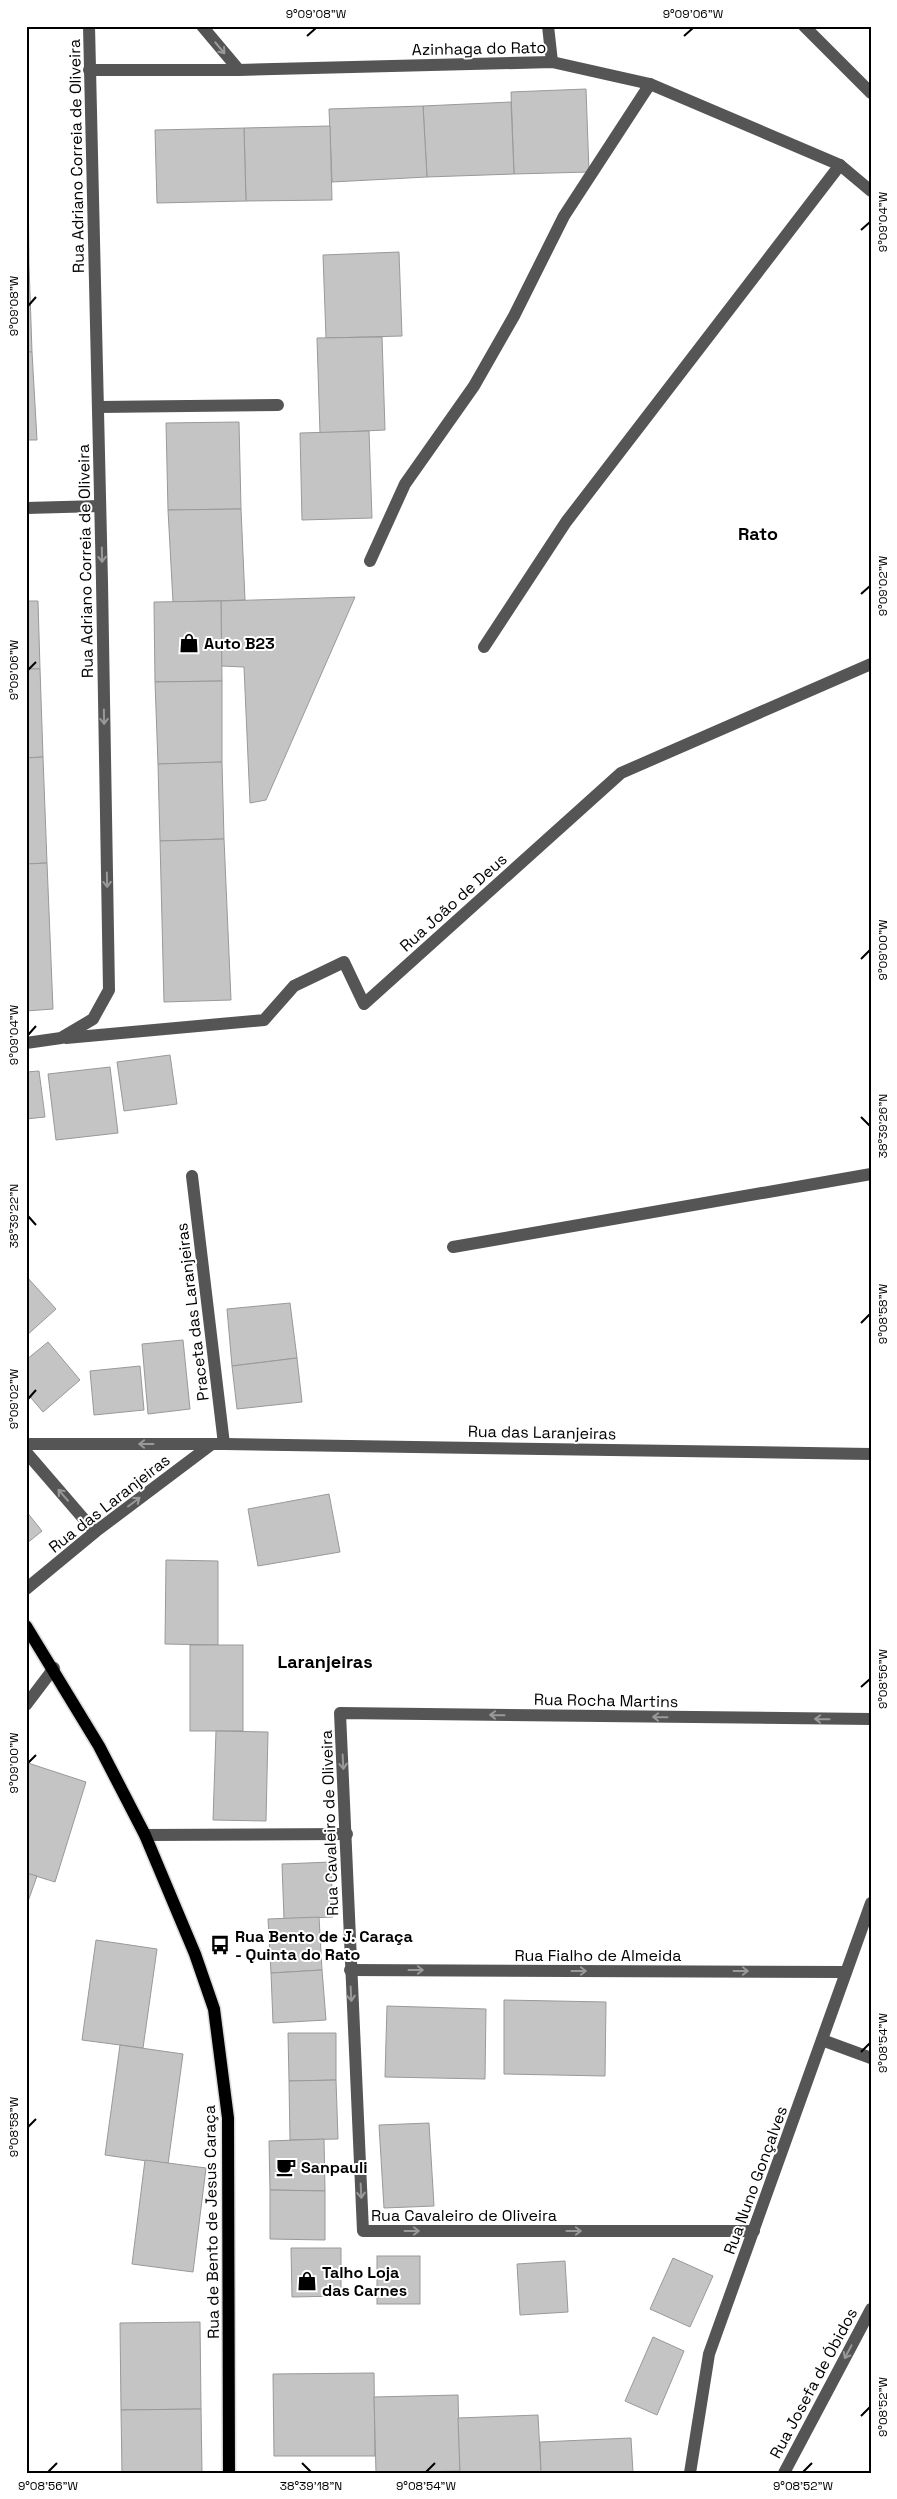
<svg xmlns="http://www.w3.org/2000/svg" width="897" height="2499" font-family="'Space Grotesk',sans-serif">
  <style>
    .building { fill: #c4c4c4; stroke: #999 }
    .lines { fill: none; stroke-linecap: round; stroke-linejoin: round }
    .major-casing { stroke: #dbdbdb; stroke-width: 15 }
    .minor { stroke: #555; stroke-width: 12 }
    .major { stroke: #000; stroke-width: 12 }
    .oneway { stroke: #999 }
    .ticks { fill: none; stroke: #000; stroke-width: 2 }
    .labels { text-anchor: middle; stroke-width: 4; stroke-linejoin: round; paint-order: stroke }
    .street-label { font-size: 16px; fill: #000; stroke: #fff }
    .poi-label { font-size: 16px; font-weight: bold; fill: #000; stroke: #fff; text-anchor: start }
    .neighbourhood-label { font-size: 18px; font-weight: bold; fill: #000; stroke: #fff }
    .neatline { fill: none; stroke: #000; stroke-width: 2 }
    .ticks-label { font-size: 12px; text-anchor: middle; fill: #000 }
  </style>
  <rect width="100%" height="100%" fill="#fff"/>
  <g class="building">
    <path d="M26,26H27L26,90Z"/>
    <path d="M586,89L589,172L514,174L511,92Z"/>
    <path d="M26,90L28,176H26Z"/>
    <path d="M511,102L514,174L427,177L423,106Z"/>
    <path d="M423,106L427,177L332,182L329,109Z"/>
    <path d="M330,126L332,200L246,201L244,128Z"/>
    <path d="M244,128L246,201L157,203L155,130Z"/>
    <path d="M26,176H28L29,265H26Z"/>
    <path d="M399,252L402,336L326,338L323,255Z"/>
    <path d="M26,265H29L32,352H26Z"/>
    <path d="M382,337L385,430L320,433L317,338Z"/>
    <path d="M26,352H32L37,440H26Z"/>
    <path d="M239,422L241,509L168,510L166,423Z"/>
    <path d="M369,431L372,518L302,520L300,433Z"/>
    <path d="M241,509L245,600L173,602L168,510Z"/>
    <path d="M355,597L266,800L250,803L244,667L221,666V601Z"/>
    <path d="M26,601H38L40,669H26Z"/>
    <path d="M221,601L222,681L155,682L154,602Z"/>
    <path d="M26,669H40L43,757L26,758Z"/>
    <path d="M222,681V762L158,764L155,682Z"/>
    <path d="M43,757L47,863L26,864V758Z"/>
    <path d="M222,762L224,839L160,841L158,764Z"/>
    <path d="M224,839L231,1000L164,1002L160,841Z"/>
    <path d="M47,863L53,1009L26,1011V864Z"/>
    <path d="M170,1055L177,1104L124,1111L117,1062Z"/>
    <path d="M110,1067L118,1133L56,1140L48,1074Z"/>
    <path d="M39,1071L45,1117L26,1119V1072Z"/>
    <path d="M26,1276L56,1309L26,1336Z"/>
    <path d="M290,1303L297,1358L232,1366L227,1309Z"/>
    <path d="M183,1340L190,1409L148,1414L142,1344Z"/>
    <path d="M48,1342L80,1380L43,1412L26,1392V1360Z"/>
    <path d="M297,1358L302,1402L237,1409L232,1366Z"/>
    <path d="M140,1366L144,1410L94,1415L90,1371Z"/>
    <path d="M329,1494L340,1552L258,1566L248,1509Z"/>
    <path d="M26,1511L42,1531L26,1544Z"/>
    <path d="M166,1560L218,1561V1645L165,1644Z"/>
    <rect x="190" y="1645" width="53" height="86"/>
    <path d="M216,1731L268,1732L266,1821L213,1820Z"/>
    <path d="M28,1763L86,1782L55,1882L26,1873Z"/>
    <path d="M331,1862L333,1917L284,1919L282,1864Z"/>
    <path d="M26,1873L37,1876L26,1907Z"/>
    <path d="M319,1917L322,1970L271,1973L268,1919Z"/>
    <path d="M96,1940L157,1949L143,2048L82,2040Z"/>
    <path d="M322,1970L326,2020L273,2023L271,1973Z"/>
    <path d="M504,2000L606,2002L605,2076L504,2074Z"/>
    <path d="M387,2006L486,2009L485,2079L385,2077Z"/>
    <path d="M288,2033H336V2080L289,2081Z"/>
    <path d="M120,2045L183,2054L168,2164L105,2155Z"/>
    <path d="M336,2080L338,2139L290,2140L289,2081Z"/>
    <path d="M429,2123L434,2206L384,2208L379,2125Z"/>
    <path d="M324,2139L325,2191L270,2190L269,2141Z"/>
    <path d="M145,2160L206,2168L193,2272L132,2264Z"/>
    <path d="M270,2190L325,2191V2240L270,2239Z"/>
    <path d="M291,2248H341V2296L292,2297Z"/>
    <rect x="377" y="2256" width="43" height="48"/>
    <path d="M673,2258L713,2276L690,2327L650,2309Z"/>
    <path d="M565,2261L568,2312L520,2315L517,2264Z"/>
    <path d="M200,2322L201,2409L121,2410L120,2323Z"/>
    <path d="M653,2337L684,2351L657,2415L625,2401Z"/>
    <path d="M374,2373L375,2456H274L273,2374Z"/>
    <path d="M458,2395L460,2471L376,2473L374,2397Z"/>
    <path d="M201,2409L202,2473H122L121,2410Z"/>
    <path d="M538,2415L541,2473H460L458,2418Z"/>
    <path d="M631,2438L633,2473H541L540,2442Z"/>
  </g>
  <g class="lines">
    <defs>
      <path id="major" d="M26,1626L99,1746L145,1835L195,1954L214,2009L228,2118L229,2473"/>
    </defs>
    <use href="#major" class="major-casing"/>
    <g class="minor">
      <path d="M202,26L239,70"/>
      <path d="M548,26L552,62"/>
      <path d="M804,26L871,93"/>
      <path d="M89,70H239L552,62L650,84L840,165L871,191"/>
      <path d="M98,407L278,405"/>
      <path d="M26,508L100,506"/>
      <path d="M370,561L405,484L474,386L514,316L564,216L650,84"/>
      <path d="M484,647L566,522L840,165"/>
      <path d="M66,1038L264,1020L294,986L344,962L364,1004L621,773L871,664"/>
      <path d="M26,1043L61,1038L93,1019L109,990L102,582L89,26"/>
      <path d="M192,1176L224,1444"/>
      <path d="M453,1247L871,1174"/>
      <path d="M26,1444H224L871,1454"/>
      <path d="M26,1452L95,1532"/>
      <path d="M26,1589L95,1532L212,1444"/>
      <path d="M26,1705L54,1668"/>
      <path d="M145,1835L347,1834"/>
      <path d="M350,1970L846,1972"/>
      <path d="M822,2040L871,2058"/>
      <path d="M754,2231H363L340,1713L871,1719"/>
      <path d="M690,2473L709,2354L871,1903"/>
      <path d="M784,2473L871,2309"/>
    </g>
    <use href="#major" class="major"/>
  </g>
  <defs><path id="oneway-shaft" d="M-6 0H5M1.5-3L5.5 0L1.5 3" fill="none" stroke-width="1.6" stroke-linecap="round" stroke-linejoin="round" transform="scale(1.25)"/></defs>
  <g class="oneway">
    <use href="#oneway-shaft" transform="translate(220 48) rotate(50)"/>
    <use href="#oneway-shaft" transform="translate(102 555) rotate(89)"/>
    <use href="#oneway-shaft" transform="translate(104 717) rotate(89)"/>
    <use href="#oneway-shaft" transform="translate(107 880) rotate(89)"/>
    <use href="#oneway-shaft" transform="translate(146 1444) rotate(180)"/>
    <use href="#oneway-shaft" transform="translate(63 1495) rotate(-131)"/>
    <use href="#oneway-shaft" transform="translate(134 1502) rotate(-37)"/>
    <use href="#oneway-shaft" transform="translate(497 1715) rotate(-179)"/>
    <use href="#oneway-shaft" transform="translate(660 1717) rotate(-179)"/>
    <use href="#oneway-shaft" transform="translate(822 1719) rotate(-179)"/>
    <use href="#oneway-shaft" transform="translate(343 1762) rotate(87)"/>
    <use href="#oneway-shaft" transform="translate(416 1970)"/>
    <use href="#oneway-shaft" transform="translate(579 1971)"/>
    <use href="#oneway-shaft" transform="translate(741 1971)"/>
    <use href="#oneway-shaft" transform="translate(351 1994) rotate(87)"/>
    <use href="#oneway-shaft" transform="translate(361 2191) rotate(87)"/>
    <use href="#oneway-shaft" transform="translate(412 2231)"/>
    <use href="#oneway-shaft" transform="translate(574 2231)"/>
    <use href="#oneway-shaft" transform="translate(848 2352) rotate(118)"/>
  </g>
  <path class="ticks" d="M307,36L316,28M684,36L693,28M861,230L870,222M28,306L36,297M861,594L870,586M28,670L36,662M861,959L870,950M28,1035L36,1026M861,1117L870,1126M28,1216L36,1225M861,1323L870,1314M28,1399L36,1390M861,1687L870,1679M28,1763L36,1755M861,2052L870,2043M28,2127L36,2119M861,2416L870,2407M302,2463L311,2472M48,2472L57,2463M426,2472L435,2463M803,2472L812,2463"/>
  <defs>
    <symbol id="shop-bare" viewBox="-9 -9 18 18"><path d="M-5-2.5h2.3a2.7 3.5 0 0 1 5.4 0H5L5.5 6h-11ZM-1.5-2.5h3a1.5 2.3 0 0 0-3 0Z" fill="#000" stroke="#fff" stroke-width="2.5" paint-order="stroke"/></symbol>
    <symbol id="bus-bare" viewBox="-9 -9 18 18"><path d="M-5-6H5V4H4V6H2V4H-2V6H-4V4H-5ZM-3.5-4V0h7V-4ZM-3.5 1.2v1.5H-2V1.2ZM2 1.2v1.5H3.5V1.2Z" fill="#000" stroke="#fff" stroke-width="2.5" paint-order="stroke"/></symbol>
    <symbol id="cafe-bare" viewBox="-9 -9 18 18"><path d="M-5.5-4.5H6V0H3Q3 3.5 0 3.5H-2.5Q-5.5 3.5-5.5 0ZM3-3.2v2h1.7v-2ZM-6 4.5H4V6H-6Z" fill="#000" stroke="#fff" stroke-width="2.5" paint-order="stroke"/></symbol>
  </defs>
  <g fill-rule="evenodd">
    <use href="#shop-bare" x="175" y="629" width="28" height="28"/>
    <use href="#bus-bare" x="206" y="1931" width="28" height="28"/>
    <use href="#cafe-bare" x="272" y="2153" width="28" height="28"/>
    <use href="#shop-bare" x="293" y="2267" width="28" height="28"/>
  </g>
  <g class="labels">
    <g class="street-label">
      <text transform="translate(479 48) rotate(-1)" y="6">Azinhaga do Rato</text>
      <text transform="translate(76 156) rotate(-91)" y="6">Rua Adriano Correia de Oliveira</text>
      <text transform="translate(85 561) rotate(-91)" y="6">Rua Adriano Correia de Oliveira</text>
      <text transform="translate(453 902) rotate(-42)" y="6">Rua João de Deus</text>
      <text transform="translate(192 1312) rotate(-97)" y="6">Praceta das Laranjeiras</text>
      <text transform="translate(542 1432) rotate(1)" y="6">Rua das Laranjeiras</text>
      <text transform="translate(109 1503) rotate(-38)" y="6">Rua das Laranjeiras</text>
      <text transform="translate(606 1700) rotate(1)" y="6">Rua Rocha Martins</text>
      <text transform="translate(329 1823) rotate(-92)" y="6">Rua Cavaleiro de Oliveira</text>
      <text x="598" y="1961">Rua Fialho de Almeida</text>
      <text transform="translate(755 2180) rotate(-70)" y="6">Rua Nuno Gonçalves</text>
      <text x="464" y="2221">Rua Cavaleiro de Oliveira</text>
      <text transform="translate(211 2222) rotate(-91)" y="6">Rua de Bento de Jesus Caraça</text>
      <text transform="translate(813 2383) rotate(-62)" y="6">Rua Josefa de Óbidos</text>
    </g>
    <g class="poi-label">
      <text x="204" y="649">Auto B23</text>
      <text x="235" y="1942">Rua Bento de J. Caraça<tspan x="235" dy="18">- Quinta do Rato</tspan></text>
      <text x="301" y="2173">Sanpauli</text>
      <text x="322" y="2278">Talho Loja<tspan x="322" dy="18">das Carnes</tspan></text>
    </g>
    <g class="neighbourhood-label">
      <text x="758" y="540">Rato</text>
      <text x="325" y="1668">Laranjeiras</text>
    </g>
  </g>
  <rect width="897" height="2499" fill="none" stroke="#ffffff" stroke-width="55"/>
  <rect x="28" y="28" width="842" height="2444" class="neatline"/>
  <g class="ticks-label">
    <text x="316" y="18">9°09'08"W</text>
    <text x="693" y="18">9°09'06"W</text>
    <text transform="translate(883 222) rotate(-90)" y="4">9°09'04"W</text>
    <text transform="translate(14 306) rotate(-90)" y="4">9°09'08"W</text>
    <text transform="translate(883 586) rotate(-90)" y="4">9°09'02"W</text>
    <text transform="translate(14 670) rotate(-90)" y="4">9°09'06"W</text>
    <text transform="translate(883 950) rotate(-90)" y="4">9°09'00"W</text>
    <text transform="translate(14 1035) rotate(-90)" y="4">9°09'04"W</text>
    <text transform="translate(883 1126) rotate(-90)" y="4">38°39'26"N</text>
    <text transform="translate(14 1216) rotate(-90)" y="4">38°39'22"N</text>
    <text transform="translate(883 1314) rotate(-90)" y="4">9°08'58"W</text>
    <text transform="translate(14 1399) rotate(-90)" y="4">9°09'02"W</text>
    <text transform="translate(883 1679) rotate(-90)" y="4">9°08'56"W</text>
    <text transform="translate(14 1763) rotate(-90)" y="4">9°09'00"W</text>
    <text transform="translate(883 2043) rotate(-90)" y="4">9°08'54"W</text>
    <text transform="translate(14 2127) rotate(-90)" y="4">9°08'58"W</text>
    <text transform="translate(883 2407) rotate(-90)" y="4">9°08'52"W</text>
    <text x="48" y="2490">9°08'56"W</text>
    <text x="311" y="2490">38°39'18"N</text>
    <text x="426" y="2490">9°08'54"W</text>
    <text x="803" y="2490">9°08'52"W</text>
  </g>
</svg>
